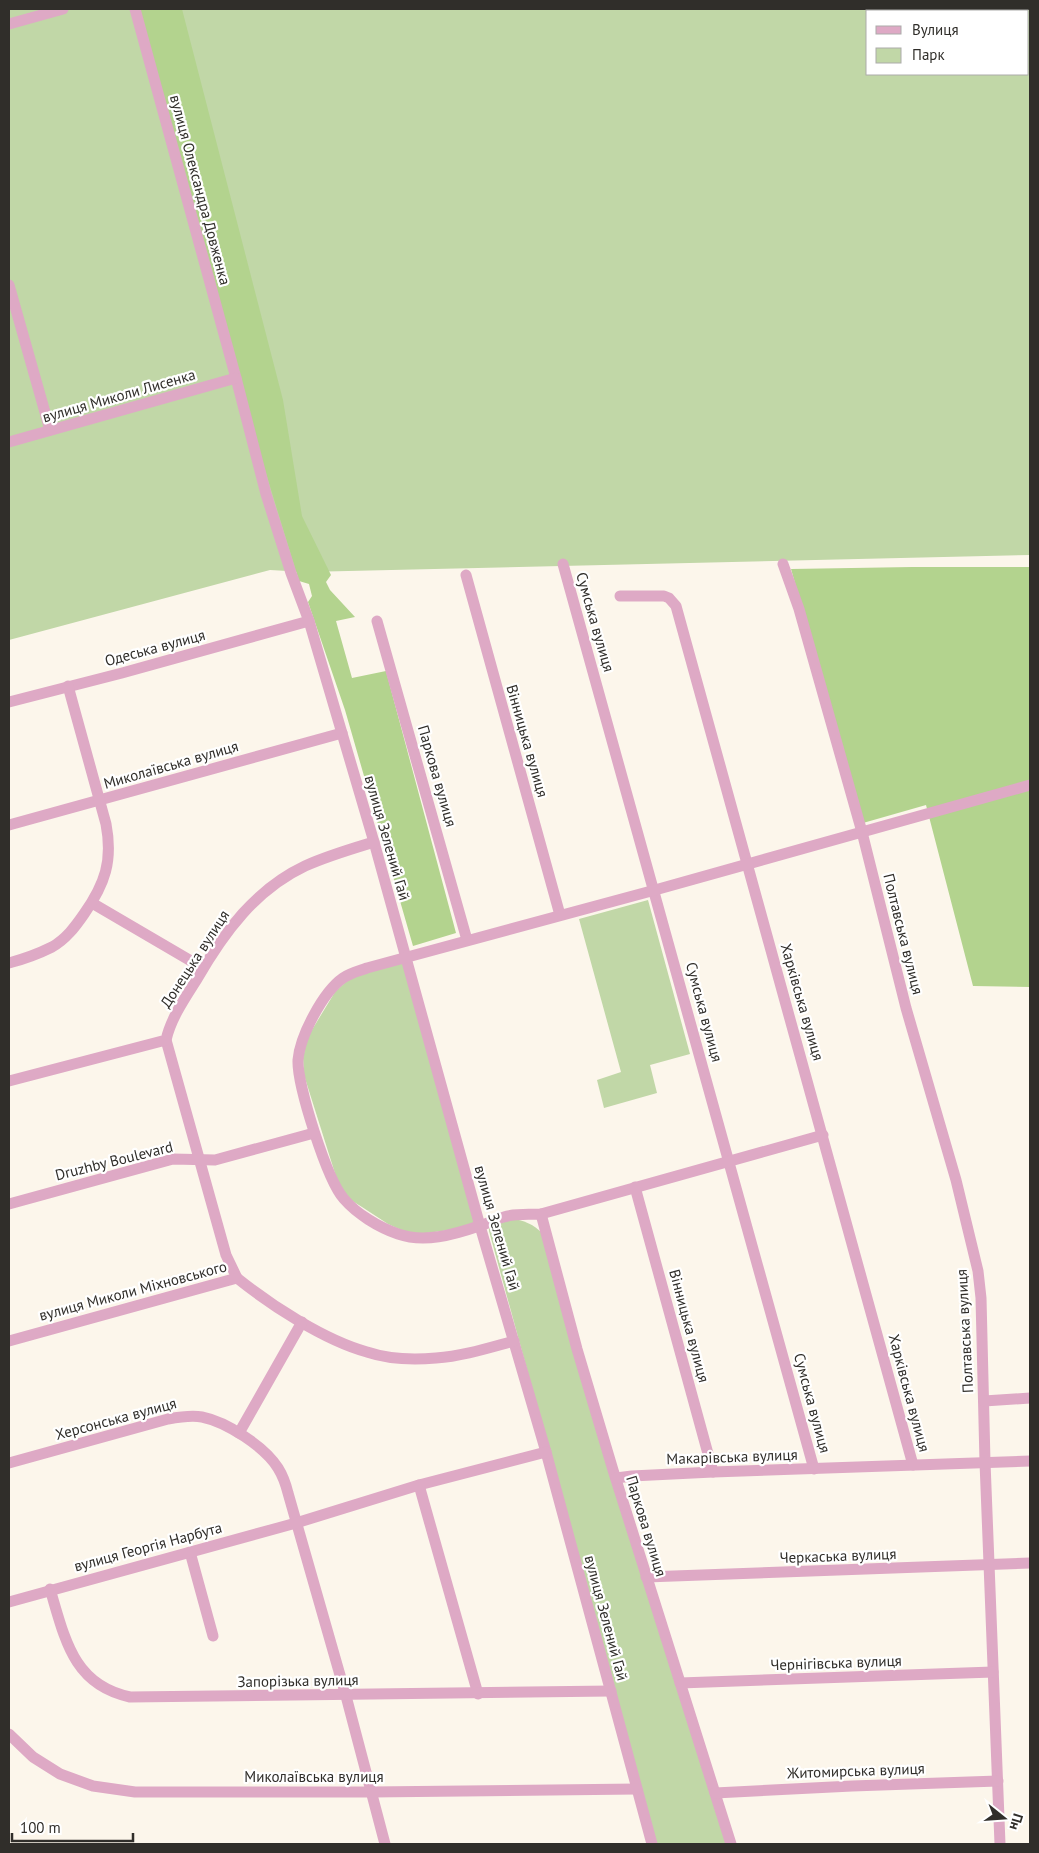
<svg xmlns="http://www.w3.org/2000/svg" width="1039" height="1853" font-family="'PT Sans',sans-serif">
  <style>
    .green { fill: #c1d7a7; fill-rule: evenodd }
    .forest { fill: #b3d38e }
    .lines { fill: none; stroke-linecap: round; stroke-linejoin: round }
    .minor { stroke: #dea9c5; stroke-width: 11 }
    .labels { text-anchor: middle; stroke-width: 4.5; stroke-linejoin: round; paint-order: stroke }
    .street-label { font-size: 15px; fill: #302e2a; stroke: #fff }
  </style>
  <rect width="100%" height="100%" fill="#fcf6eb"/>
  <g class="green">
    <path d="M9,9H1030V555L305,572L270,570L9,640ZM868,11H1028V74H868Z"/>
    <path d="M648,900L690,1054L650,1065L657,1093L604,1108L597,1080L621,1072L579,919Z"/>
    <path d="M405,956L480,1226L412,1235L388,1224L362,1207L346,1197L339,1186L304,1075L303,1058L307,1038L335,992L350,978Z"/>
    <path d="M511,1219C524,1220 533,1224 543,1234L727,1844H657L489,1231V1228Z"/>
  </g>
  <g class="forest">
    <path d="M138,9H182L283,400L302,516L331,575L326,582L330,590L355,617L336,621L352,678L386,671L456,933L413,946L345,710L308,602L312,596L309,584L299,581L261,457Z"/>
    <path d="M912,567H1030V987L973,986L926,805L863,823L791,569Z"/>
  </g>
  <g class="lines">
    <g class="minor">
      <path d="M135,9L236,378L266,494L291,573L309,621L374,842L480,1226L546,1452L652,1844"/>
      <path d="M9,24L63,9"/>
      <path d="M9,285L50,430"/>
      <path d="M9,442L236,378"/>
      <path d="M563,564L814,1469"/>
      <path d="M783,564L799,609L862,832L906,1008L956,1180L978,1271L981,1298L985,1462L1000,1844"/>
      <path d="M466,575L560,915"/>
      <path d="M620,596H664L669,598L676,606L913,1465"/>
      <path d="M377,621L467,940"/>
      <path d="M9,702L122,673L309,621"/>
      <path d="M9,825L342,733"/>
      <path d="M92,903L203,968"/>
      <path d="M9,963C24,959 38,954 52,947C66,939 75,927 84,914C105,884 113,861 106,824L68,686"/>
      <path d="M166,1040L226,1255L237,1278"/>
      <path d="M9,1081L166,1040C171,1018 185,998 197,979C224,932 256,889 305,866C327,856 351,849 374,842"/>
      <path d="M823,1135L541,1214C529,1215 516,1213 504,1217C495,1219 487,1224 479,1226C453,1235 424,1243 398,1234C378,1227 357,1214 344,1199C327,1180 297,1085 298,1060C300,1036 323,992 343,978C350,973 359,971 367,968L655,890L1030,785"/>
      <path d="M635,1187L713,1472"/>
      <path d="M9,1204L173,1159L215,1160L314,1133"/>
      <path d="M541,1214L577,1349L613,1470L731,1844"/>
      <path d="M9,1341L237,1278C272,1306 324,1340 367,1352C388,1359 414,1360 436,1358C463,1356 488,1348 514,1341"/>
      <path d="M984,1401L1030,1398"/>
      <path d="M239,1433L302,1322"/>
      <path d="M9,1463L168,1419C179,1417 191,1415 202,1417C227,1422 265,1447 278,1468C283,1476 286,1485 288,1493L346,1696L385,1844"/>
      <path d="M616,1478L632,1476L713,1472L1030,1461"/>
      <path d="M419,1485L478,1694"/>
      <path d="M190,1552L213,1636"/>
      <path d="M646,1577L1030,1563"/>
      <path d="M50,1589C65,1639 73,1685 130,1697L611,1691"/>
      <path d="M9,1602L296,1523L419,1485L546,1452"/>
      <path d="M680,1683L993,1672"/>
      <path d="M9,1734L33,1757L60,1774L93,1786L135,1792H371L637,1789"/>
      <path d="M715,1793L852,1786L998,1781"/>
    </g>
  </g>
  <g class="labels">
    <g class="street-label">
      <text transform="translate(200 190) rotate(75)" y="5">вулиця Олександра Довженка</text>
      <text transform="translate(119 396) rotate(-16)" y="5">вулиця Миколи Лисенка</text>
      <text transform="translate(595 622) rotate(74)" y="5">Сумська вулиця</text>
      <text transform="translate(155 648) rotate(-15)" y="5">Одеська вулиця</text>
      <text transform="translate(527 741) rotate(74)" y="5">Вінницька вулиця</text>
      <text transform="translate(171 765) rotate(-16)" y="5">Миколаївська вулиця</text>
      <text transform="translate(437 776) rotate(74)" y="5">Паркова вулиця</text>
      <text transform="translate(387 838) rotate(74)" y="5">вулиця Зелений Гай</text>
      <text transform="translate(903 934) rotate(76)" y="5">Полтавська вулиця</text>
      <text transform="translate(195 959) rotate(-57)" y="5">Донецька вулиця</text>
      <text transform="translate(802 1002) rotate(74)" y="5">Харківська вулиця</text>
      <text transform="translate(704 1012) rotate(75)" y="5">Сумська вулиця</text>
      <text transform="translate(114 1161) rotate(-14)" y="5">Druzhby Boulevard</text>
      <text transform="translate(497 1228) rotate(74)" y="5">вулиця Зелений Гай</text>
      <text transform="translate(133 1291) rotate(-15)" y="5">вулиця Миколи Міхновського</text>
      <text transform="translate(689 1326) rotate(75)" y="5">Вінницька вулиця</text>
      <text transform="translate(965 1331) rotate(-93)" y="5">Полтавська вулиця</text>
      <text transform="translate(909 1393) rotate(75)" y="5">Харківська вулиця</text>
      <text transform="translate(812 1403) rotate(75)" y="5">Сумська вулиця</text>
      <text transform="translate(116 1419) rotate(-15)" y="5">Херсонська вулиця</text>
      <text transform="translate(732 1457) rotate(-2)" y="5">Макарівська вулиця</text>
      <text transform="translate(646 1526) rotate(73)" y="5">Паркова вулиця</text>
      <text transform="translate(148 1547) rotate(-15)" y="5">вулиця Георгія Нарбута</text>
      <text transform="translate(838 1556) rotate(-2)" y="5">Черкаська вулиця</text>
      <text transform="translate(606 1618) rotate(75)" y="5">вулиця Зелений Гай</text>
      <text transform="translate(836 1663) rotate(-2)" y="5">Чернігівська вулиця</text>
      <text transform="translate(298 1681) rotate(-1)" y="5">Запорізька вулиця</text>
      <text transform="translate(856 1771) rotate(-2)" y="5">Житомирська вулиця</text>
      <text x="314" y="1782">Миколаївська вулиця</text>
    </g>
  </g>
  <rect width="1039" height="1853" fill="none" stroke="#302e2a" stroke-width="20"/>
  <rect x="866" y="10" width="162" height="65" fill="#ffffff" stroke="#acabaa"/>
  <rect x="876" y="26" width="25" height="8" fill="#dea9c5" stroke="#acabaa"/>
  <text x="912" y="35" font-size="15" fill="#302e2a">Вулиця</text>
  <rect x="876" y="48" width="25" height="15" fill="#c1d7a7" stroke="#acabaa"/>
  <text x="912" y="60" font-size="15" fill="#302e2a">Парк</text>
  <g transform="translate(1004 1818) rotate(107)" stroke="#ffffff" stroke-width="4" paint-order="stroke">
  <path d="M0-4L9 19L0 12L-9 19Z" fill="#302e2a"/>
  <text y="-8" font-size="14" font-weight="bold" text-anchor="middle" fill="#302e2a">Пн</text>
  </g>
  <path d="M12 1833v8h121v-8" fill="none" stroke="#302e2a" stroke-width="2.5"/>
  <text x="20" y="1833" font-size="15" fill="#302e2a" stroke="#ffffff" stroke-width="4" paint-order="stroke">100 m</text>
</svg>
